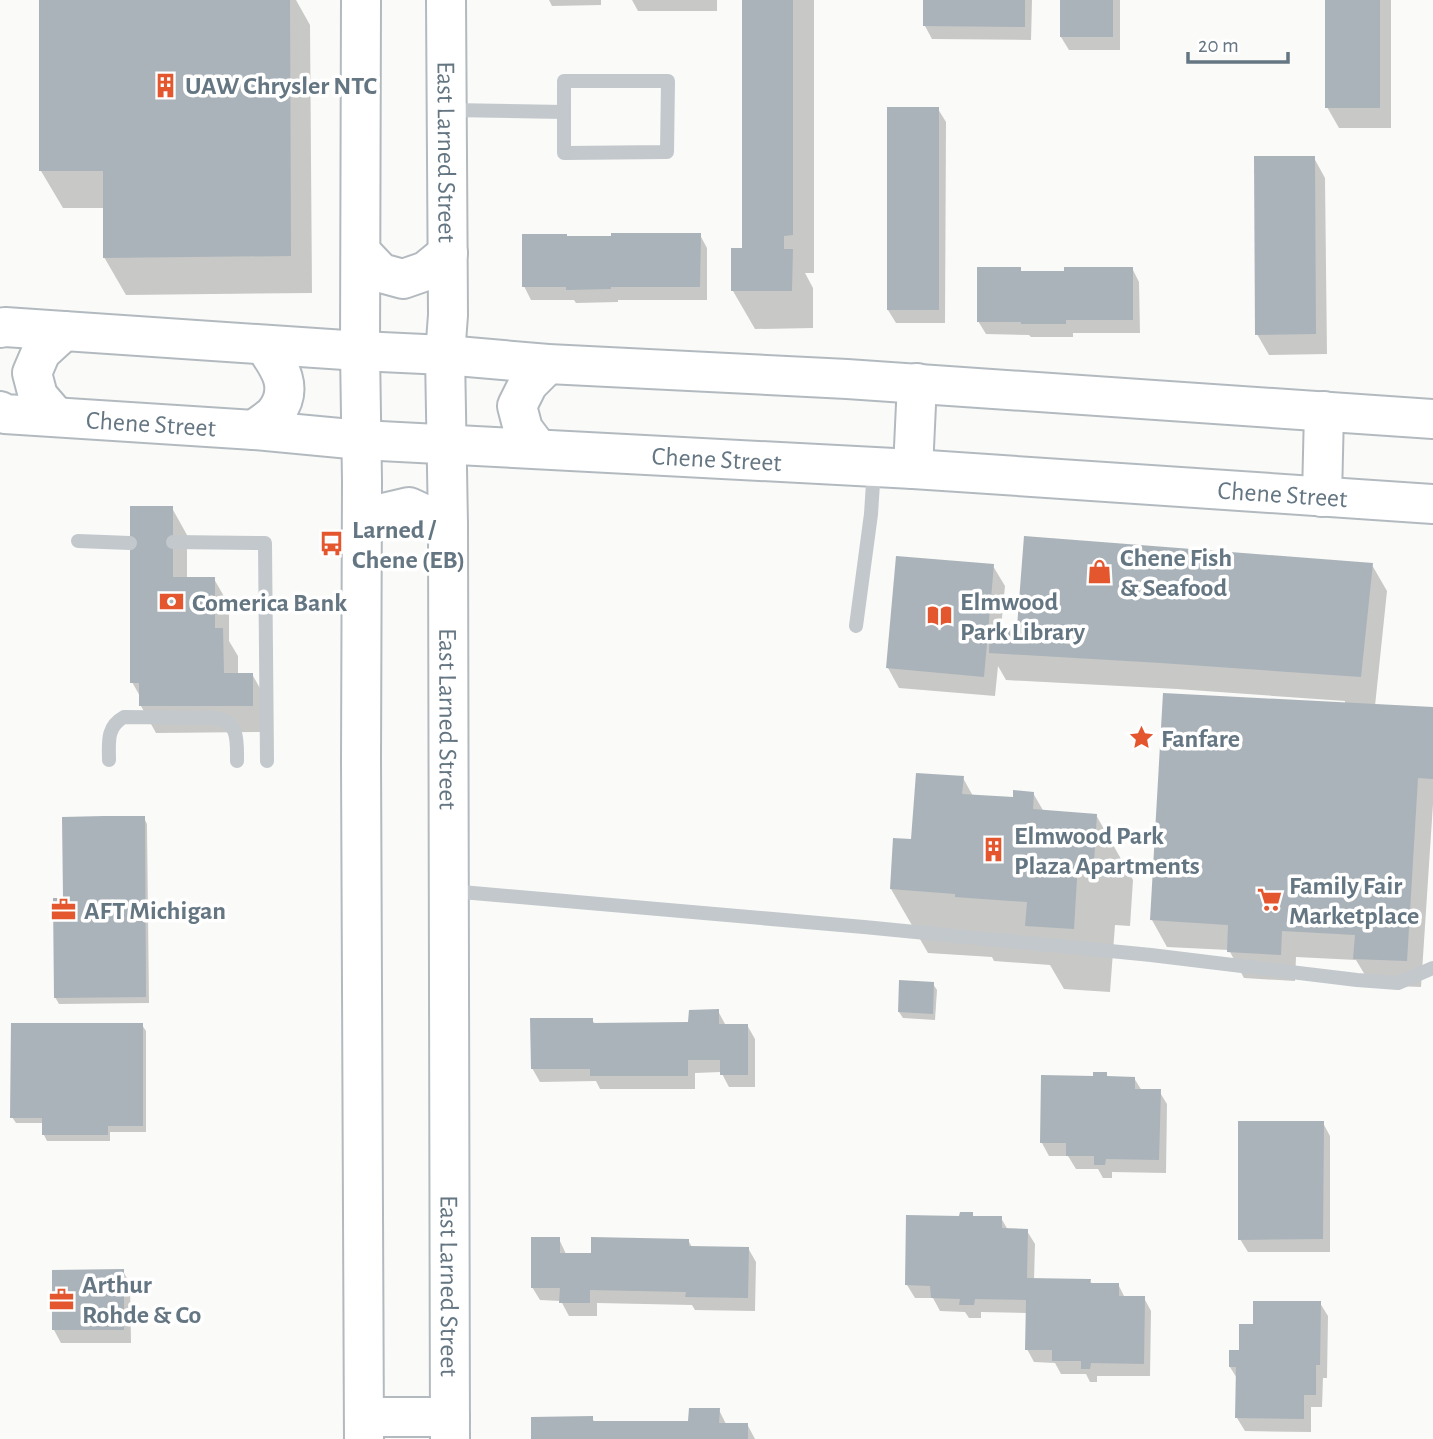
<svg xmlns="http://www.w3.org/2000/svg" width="1433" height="1439" font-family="'Alegreya Sans',sans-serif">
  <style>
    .shadow { fill: #0003 }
    .building { fill: #aab3b9 }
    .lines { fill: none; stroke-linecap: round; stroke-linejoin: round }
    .secondary-casing { stroke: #b3babf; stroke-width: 42 }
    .lane { stroke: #c3c8cc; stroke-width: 14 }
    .secondary { stroke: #fff; stroke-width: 38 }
    .labels { text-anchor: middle; stroke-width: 7; stroke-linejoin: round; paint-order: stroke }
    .poi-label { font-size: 26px; font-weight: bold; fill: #657683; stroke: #fff; text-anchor: start }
    .street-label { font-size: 26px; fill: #657683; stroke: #fff }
  </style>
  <rect width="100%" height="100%" fill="#fafaf8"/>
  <g class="shadow">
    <path d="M41,0H296L310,25L312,293L126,295L104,257V208H63L41,171Z"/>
    <path d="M549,0H601V5L552,6Z"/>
    <path d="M632,0H717V11H638Z"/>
    <path d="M744,0H814V273H805L813,288V328L755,329L733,291L744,249Z"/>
    <path d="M925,0H1032L1031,40L932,39L925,26Z"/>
    <path d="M1062,0H1120V50H1069L1061,37Z"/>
    <path d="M1327,0H1391V128H1339L1327,107Z"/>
    <path d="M889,109H938L946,122L945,323H896L888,310Z"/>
    <path d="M1314,158L1325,178L1327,354L1269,355L1257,334Z"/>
    <path d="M700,235L707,248V300H618V302L576,303L574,300H531L524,286L567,238Z"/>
    <path d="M1132,268L1139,282L1140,333H1073V337H1031L1029,335L986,334L978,321L1022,272L1066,273Z"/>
    <path d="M172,508L187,535V579H214L229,605V641L238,656V674H252L267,701V732L156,733L141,706V698L132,682Z"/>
    <path d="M1372,565L1387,591L1375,706L1433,709V804L1421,987L1371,985L1356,960L1296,957L1295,981L1244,978L1229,950L1167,947L1152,920L1345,704V701L1177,689L1006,680L998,666L995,696L899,688L888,668L993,566L1005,586L1001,628L1018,629Z"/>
    <path d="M963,778L973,796L1015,799L1033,793L1044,812L1096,815L1133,880L1130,926L1115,925L1110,992L1064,989L1050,965L994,961L992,957L928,953L891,889L912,841Z"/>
    <path d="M144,818L147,824L149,1003L59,1004L55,997L65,900Z"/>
    <path d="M933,984L937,990L935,1020L903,1018L899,1012Z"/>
    <path d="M718,1011L725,1024L747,1025L755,1039V1087H729L721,1072L695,1073V1089H600L596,1081L540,1082L532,1068L592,1020L595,1024H690Z"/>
    <path d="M142,1025L146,1031V1132H110V1141H47L44,1135V1123H16L12,1117Z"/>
    <path d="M1095,1078H1134L1142,1091H1159L1167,1104L1166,1173L1112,1172V1178H1103L1098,1169H1076L1068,1156H1049L1042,1143Z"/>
    <path d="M1323,1123L1330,1136V1252H1248L1240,1239Z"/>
    <path d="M972,1214L974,1217L1001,1218L1008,1230L1027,1231L1035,1244L1034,1280H1090L1092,1284H1118L1125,1298H1144L1151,1311L1150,1376H1097V1382H1090L1086,1374H1061L1055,1363L1034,1362L1027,1349V1313L981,1312V1318H969L965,1312L940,1311L933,1298H915L907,1285L961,1217Z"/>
    <path d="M559,1239L566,1254L593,1255L688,1240L692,1247L748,1248L756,1262L755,1311L695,1310L692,1305L597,1303V1316H569L561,1301L540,1300L532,1287Z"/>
    <path d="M123,1271L130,1284L131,1343H61L54,1330Z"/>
    <path d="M1320,1303L1328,1316L1327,1378H1323L1322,1407H1311V1432L1245,1431L1237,1418L1238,1380L1230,1367L1241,1352L1254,1326Z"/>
    <path d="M719,1410L726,1424H747L755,1439H532L592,1418L595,1423H690Z"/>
  </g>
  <g class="building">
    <path d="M39,0H290L291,256L103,258V171H39Z"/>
    <path d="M742,0H793V235L784,236V249H793L792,291H731V248H742Z"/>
    <path d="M923,0H1025V27L923,26Z"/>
    <rect x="1060" y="0" width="53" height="37"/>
    <rect x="1325" y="0" width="55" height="108"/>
    <rect x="887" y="107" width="52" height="203"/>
    <path d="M1254,156H1315L1316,334L1255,335Z"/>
    <path d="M611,233H701L700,287H611V289L566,290V287H522V234H567V236H611Z"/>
    <path d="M977,267H1021V271H1064V267H1133V320H1066V324H1021V322H977Z"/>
    <path d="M130,506H173V577H215V628H223L224,673H253V706H139V683H130Z"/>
    <path d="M1024,536L1373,563L1361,677L1161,663L989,653L990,625L1017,627Z"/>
    <path d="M896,556L994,564L984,677L886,668Z"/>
    <path d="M1163,693L1433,707V779L1418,778L1407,961L1353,959L1355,935L1282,931L1281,955L1227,952L1228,925L1150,920Z"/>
    <path d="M916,773L964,776L962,794L1013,797V790L1034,792L1033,809L1097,814L1094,862L1078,861L1074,929L1025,926L1027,902L955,897V894L890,889L893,838L911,839Z"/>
    <path d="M104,816H145L146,997L54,998L53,898H63L62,817Z"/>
    <path d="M899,980L934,982L933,1014L898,1012Z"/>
    <path d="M719,1009V1024H748V1075H720V1060H688V1076H590V1069H531L530,1018H593V1023L688,1022L689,1010Z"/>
    <path d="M11,1023H143V1126H108V1135H42V1118H10Z"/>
    <path d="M1093,1072H1107V1076L1135,1077V1089H1161L1159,1160L1106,1159L1105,1165H1094V1156H1066V1143H1040L1041,1075L1093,1076Z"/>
    <path d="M1238,1121H1324L1323,1239L1238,1240Z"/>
    <path d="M960,1212H973V1216H1002V1228L1028,1229L1027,1278L1091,1279L1090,1283H1119V1296H1145L1144,1364L1091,1363L1090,1369H1081V1361H1052V1350H1025L1026,1300L975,1299L974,1305H959L960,1299L931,1298L930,1286L905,1285L906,1215L959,1216Z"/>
    <path d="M531,1237H560V1253H591V1237L689,1239V1246L749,1247L748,1298L685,1297L686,1292L590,1290V1303H559L560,1288H531Z"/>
    <path d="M124,1269V1330H52V1270Z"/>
    <path d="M1253,1301H1321L1320,1365H1316V1395H1304V1419L1235,1418L1236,1367H1229V1350H1239V1324H1253Z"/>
    <path d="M689,1408H720L719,1423H748V1439H531V1417L593,1416V1421H688Z"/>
  </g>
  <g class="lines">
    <defs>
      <g id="secondary">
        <path d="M361,0L360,351L362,481L361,761L364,1439"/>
        <path id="s1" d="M446,0L448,315L445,355L448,525L450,1439"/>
        <path d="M361,252L381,273L403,279L426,271L448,253"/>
        <path d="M0,328L5,327L360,351L445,355L548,364L847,379L1433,419"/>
        <path id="s2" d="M0,411L5,414L254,430L361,440L913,469L1433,504"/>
        <path d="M56,417L38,396L32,373L41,352L64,331"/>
        <path d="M254,430C261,424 271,419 276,412C295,387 278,365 264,345"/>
        <path d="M538,449L523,429L517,406L528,384L548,364"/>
        <path d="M913,469L917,383"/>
        <path d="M1322,497L1324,411"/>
        <path d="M362,518L409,507L448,525"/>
        <path d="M364,1417H450"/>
      </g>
    </defs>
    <use href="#secondary" class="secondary-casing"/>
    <g class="lane">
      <path d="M564,81H668L667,152L564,153Z"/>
      <path d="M450,110L564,112"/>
      <path d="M78,541L130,543"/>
      <path d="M173,542L265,543L267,761"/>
      <path d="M856,626L871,514L874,468"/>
      <path d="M109,760C109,743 106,727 124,717L215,718C239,722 237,740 237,761"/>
      <path d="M450,891L864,927L1151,955L1357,980L1398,983L1433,968"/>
    </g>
    <use href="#secondary" class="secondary"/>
  </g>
  <defs>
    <symbol id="building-bare" viewBox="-9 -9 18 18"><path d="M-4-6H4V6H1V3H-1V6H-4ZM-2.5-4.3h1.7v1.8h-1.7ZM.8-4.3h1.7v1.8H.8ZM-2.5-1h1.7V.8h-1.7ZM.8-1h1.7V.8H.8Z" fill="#e4572e" stroke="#fff" stroke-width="2.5" paint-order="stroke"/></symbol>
    <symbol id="bus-bare" viewBox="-9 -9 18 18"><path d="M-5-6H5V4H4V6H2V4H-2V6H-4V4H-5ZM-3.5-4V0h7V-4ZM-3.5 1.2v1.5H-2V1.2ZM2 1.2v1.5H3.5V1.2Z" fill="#e4572e" stroke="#fff" stroke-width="2.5" paint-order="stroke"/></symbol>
    <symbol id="shop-bare" viewBox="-9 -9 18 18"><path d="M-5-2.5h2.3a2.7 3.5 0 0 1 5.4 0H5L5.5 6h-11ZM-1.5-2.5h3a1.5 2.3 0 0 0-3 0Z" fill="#e4572e" stroke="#fff" stroke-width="2.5" paint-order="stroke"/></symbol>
    <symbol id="bank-bare" viewBox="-9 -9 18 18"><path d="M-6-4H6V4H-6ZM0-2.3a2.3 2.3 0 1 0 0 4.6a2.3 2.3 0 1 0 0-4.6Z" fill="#e4572e" stroke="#fff" stroke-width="2.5" paint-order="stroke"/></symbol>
    <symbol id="library-bare" viewBox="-9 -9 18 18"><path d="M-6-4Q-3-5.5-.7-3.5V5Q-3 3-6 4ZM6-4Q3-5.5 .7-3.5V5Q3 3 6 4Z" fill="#e4572e" stroke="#fff" stroke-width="2.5" paint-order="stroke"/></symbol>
    <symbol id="sight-bare" viewBox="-9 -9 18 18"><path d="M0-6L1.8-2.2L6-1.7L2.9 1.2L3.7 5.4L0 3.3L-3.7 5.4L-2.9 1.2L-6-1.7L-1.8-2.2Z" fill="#e4572e" stroke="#fff" stroke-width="2.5" paint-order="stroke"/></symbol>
    <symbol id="supermarket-bare" viewBox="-9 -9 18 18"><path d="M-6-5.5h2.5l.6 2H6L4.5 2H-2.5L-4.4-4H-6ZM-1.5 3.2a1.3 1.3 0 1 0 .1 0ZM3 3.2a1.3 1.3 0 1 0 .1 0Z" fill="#e4572e" stroke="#fff" stroke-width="2.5" paint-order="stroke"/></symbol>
    <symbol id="office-bare" viewBox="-9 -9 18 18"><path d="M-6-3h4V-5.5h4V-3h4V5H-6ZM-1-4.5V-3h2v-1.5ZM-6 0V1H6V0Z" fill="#e4572e" stroke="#fff" stroke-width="2.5" paint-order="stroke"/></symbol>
  </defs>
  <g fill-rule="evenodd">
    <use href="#building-bare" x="148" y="68" width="35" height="35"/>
    <use href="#bus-bare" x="314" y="526" width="35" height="35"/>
    <use href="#shop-bare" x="1082" y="554" width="35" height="35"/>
    <use href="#bank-bare" x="154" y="584" width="35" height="35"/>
    <use href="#library-bare" x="922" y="598" width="35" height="35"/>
    <use href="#sight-bare" x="1124" y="720" width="35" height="35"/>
    <use href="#building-bare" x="976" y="832" width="35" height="35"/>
    <use href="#supermarket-bare" x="1252" y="882" width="35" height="35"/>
    <use href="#office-bare" x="46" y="892" width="35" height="35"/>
    <use href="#office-bare" x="44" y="1282" width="35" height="35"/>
  </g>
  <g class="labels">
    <g class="poi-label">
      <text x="185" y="94">UAW Chrysler NTC</text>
      <text x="352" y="538">Larned /<tspan x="352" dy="30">Chene (EB)</tspan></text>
      <text x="1120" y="566">Chene Fish<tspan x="1120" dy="30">&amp; Seafood</tspan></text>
      <text x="960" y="610">Elmwood<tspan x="960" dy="30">Park Library</tspan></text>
      <text x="192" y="611">Comerica Bank</text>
      <text x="1161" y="747">Fanfare</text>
      <text x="1014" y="844">Elmwood Park<tspan x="1014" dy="30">Plaza Apartments</tspan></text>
      <text x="1289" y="894">Family Fair<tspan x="1289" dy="30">Marketplace</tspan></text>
      <text x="84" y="919">AFT Michigan</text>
      <text x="82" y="1293">Arthur<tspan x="82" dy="30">Rohde &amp; Co</tspan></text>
    </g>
    <g class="street-label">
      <text dy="9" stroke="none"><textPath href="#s1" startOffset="152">East Larned Street</textPath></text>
      <text dy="9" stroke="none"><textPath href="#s2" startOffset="152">Chene Street</textPath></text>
      <text dy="9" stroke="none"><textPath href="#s2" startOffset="719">Chene Street</textPath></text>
      <text dy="9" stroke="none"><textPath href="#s2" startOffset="1286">Chene Street</textPath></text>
      <text dy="9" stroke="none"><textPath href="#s1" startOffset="719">East Larned Street</textPath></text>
      <text dy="9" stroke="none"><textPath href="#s1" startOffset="1286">East Larned Street</textPath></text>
    </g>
  </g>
  <path d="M1188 52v10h100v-10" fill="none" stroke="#657683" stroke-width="3.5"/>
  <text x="1198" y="52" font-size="21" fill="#657683" stroke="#ffffff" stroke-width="5" paint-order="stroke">20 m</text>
</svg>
